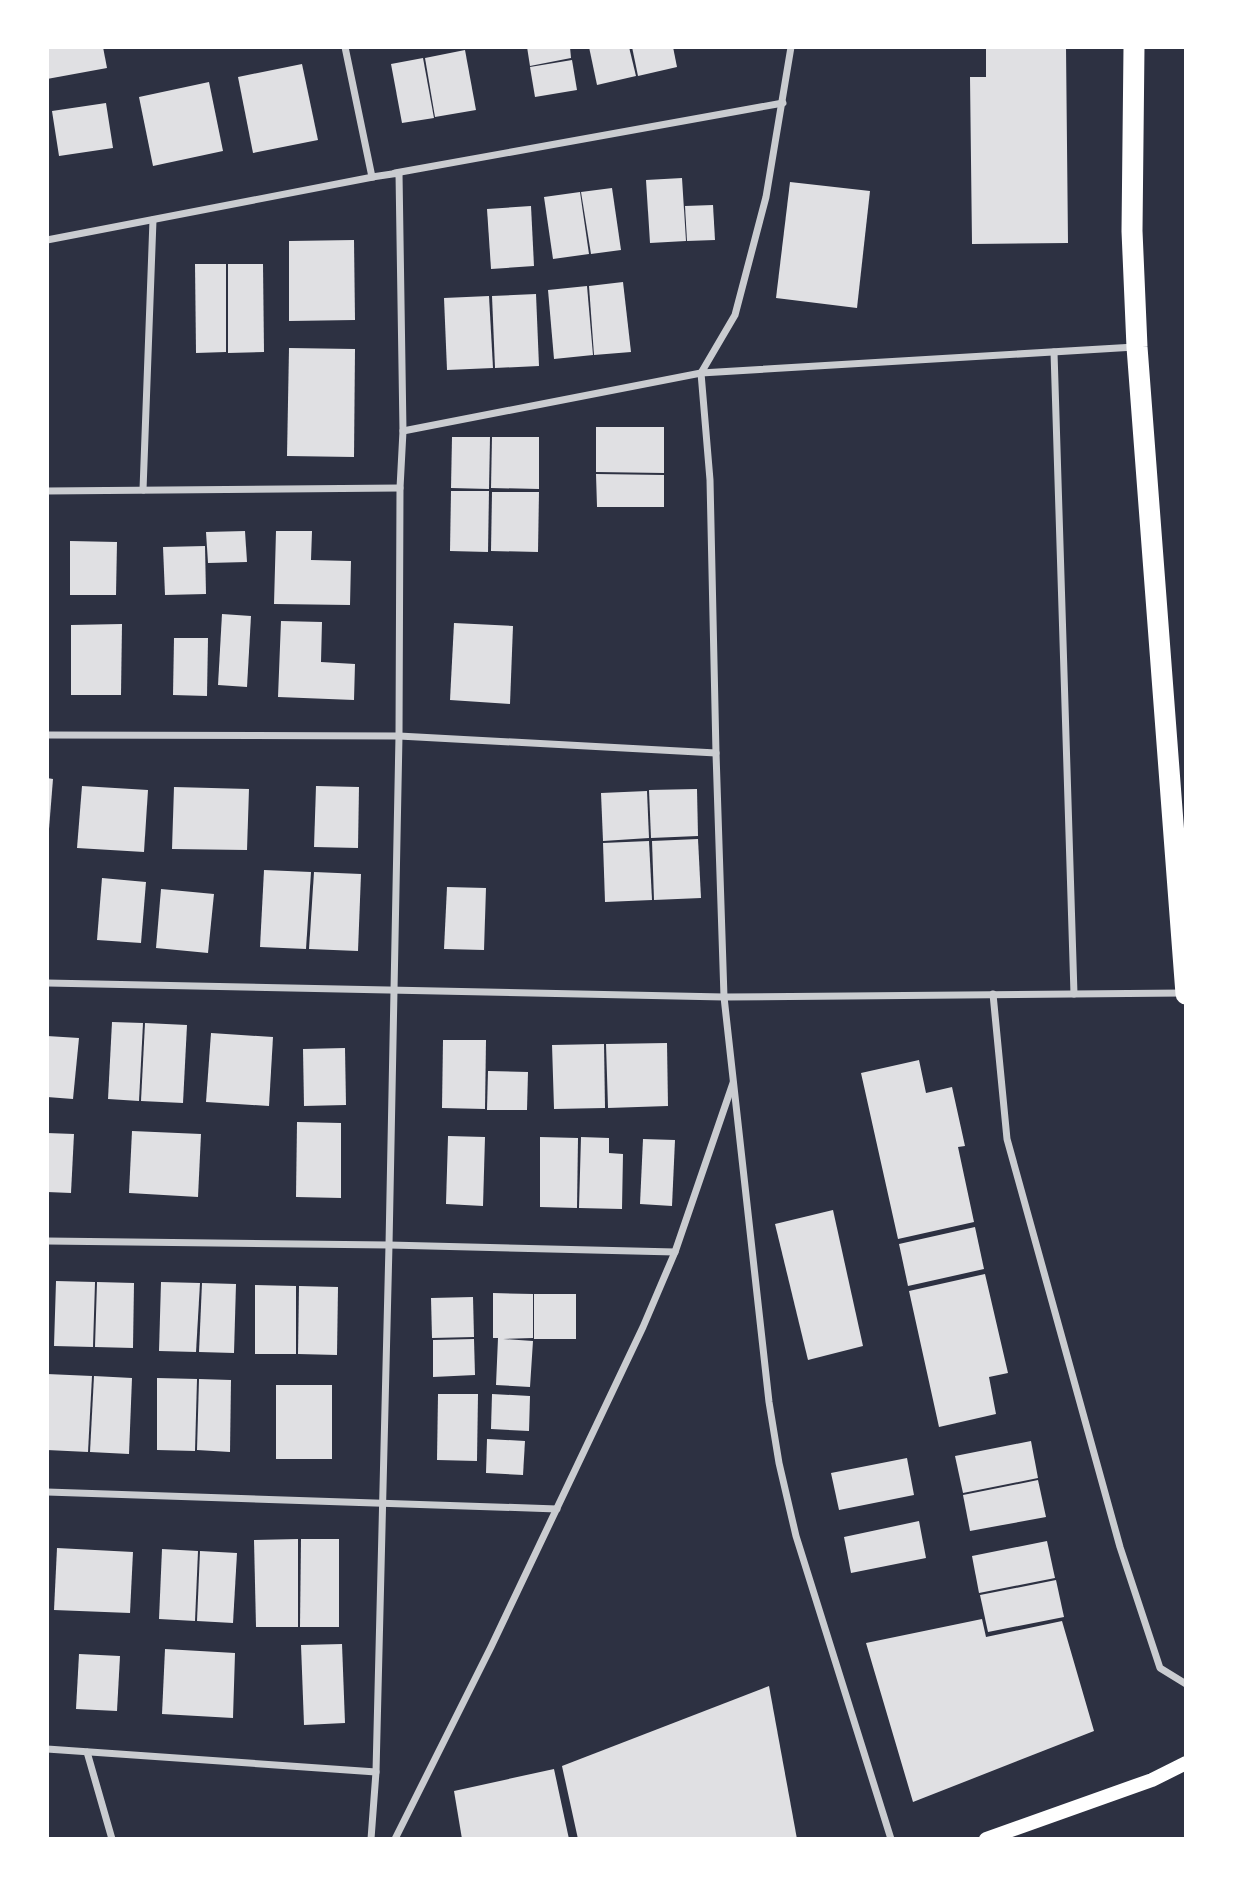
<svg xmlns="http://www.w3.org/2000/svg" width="1233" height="1886" font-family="Signika,sans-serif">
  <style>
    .building { fill: #e0e0e3 }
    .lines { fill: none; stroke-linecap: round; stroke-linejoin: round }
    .minor { stroke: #caccd0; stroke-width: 7 }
    .secondary { stroke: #fff; stroke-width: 14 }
    .motorway { stroke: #fff; stroke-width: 21 }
  </style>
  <rect width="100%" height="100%" fill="#2d3142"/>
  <g class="building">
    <path d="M47,47H103L107,68L47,79Z"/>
    <path d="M527,47H570L571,58L530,66Z"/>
    <path d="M589,47H629L636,76L597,85Z"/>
    <path d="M632,47H673L677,67L638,76Z"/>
    <path d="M1001,47H1066L1068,243L972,244L970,77H986V48Z"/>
    <path d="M465,50L476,110L435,117L425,58Z"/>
    <path d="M423,58L434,118L402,123L391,64Z"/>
    <path d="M572,60L577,90L535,97L530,67Z"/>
    <path d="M302,64L318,140L253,153L238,77Z"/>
    <path d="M209,82L223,151L153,166L139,97Z"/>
    <path d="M106,103L113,148L59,156L52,111Z"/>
    <path d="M682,178L686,241L650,243L646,180Z"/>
    <path d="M790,182L870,191L857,308L776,298Z"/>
    <path d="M612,188L621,250L591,254L581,192Z"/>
    <path d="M580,192L589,254L553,259L544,197Z"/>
    <path d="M713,205L715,240L687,241L685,206Z"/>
    <path d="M531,206L534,266L491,269L487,209Z"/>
    <path d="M354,240L355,320L289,321V241Z"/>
    <path d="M195,264H226V352L196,353Z"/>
    <path d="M228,264H263L264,352L228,353Z"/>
    <path d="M623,282L631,352L594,355L589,286Z"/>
    <path d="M587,286L593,355L554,359L548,290Z"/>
    <path d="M536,294L539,366L495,368L492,296Z"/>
    <path d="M489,296L493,368L447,370L444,298Z"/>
    <path d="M289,348L355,349L354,457L287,456Z"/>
    <path d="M596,427H664V473L596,472Z"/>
    <path d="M452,437H490L489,489L451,488Z"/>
    <path d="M492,437H539V489L491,488Z"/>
    <path d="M596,474L664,475V507H597Z"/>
    <path d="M451,491H489L488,552L450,551Z"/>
    <path d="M492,492H539L538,552L491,551Z"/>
    <path d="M245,531L247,562L208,563L206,532Z"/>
    <path d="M276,531H312L311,560L351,561L350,605L274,604Z"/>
    <path d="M70,541L117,542L116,595H70Z"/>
    <path d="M205,546L206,594L165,595L163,547Z"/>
    <path d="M222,614L251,616L247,687L218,685Z"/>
    <path d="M281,621L322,622L321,662L355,664L354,700L278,697Z"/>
    <path d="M454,623L513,626L510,704L450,700Z"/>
    <path d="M122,624L121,695H71V625Z"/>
    <path d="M174,638H208L207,696L173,695Z"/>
    <path d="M47,778L53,779L49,829H47Z"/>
    <path d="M82,786L148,790L144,852L77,848Z"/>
    <path d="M316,786L359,787L358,848L314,847Z"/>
    <path d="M174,787L249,789L247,850L172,849Z"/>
    <path d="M697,789L698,836L651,838L649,790Z"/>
    <path d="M647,791L649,838L603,841L601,793Z"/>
    <path d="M698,839L701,898L654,900L652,841Z"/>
    <path d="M649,841L652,900L605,902L603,843Z"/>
    <path d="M264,870L311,872L306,949L260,947Z"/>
    <path d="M314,872L361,874L358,951L309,949Z"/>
    <path d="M102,878L146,882L141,943L97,940Z"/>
    <path d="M447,887L486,888L484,950L444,949Z"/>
    <path d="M161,889L214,894L208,953L156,948Z"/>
    <path d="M112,1022L143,1023L139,1101L108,1099Z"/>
    <path d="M145,1023L187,1025L183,1103L141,1101Z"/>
    <path d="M211,1033L273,1037L269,1106L206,1102Z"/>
    <path d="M47,1036L79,1038L73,1099L47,1097Z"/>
    <path d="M443,1040H486L485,1109L442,1108Z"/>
    <path d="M667,1043L668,1106L608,1108L606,1044Z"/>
    <path d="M604,1044L605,1108L554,1109L552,1045Z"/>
    <path d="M345,1048L346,1105L304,1106L303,1049Z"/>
    <path d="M919,1060L926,1093L952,1087L965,1146L958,1147L974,1222L898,1239L861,1073Z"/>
    <path d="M488,1071L528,1072L527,1110H487Z"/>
    <path d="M297,1122L341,1123V1198L296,1197Z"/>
    <path d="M132,1131L201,1134L198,1197L129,1193Z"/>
    <path d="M47,1133L74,1134L71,1193L47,1192Z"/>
    <path d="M448,1136L485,1137L483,1206L446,1204Z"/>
    <path d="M540,1137L578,1138L577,1208L540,1207Z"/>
    <path d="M581,1137L609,1138V1153L623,1154L622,1209L579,1208Z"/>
    <path d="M643,1139L675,1140L672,1206L640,1204Z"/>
    <path d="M833,1210L863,1346L808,1360L775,1224Z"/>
    <path d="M975,1227L984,1269L908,1286L899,1244Z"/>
    <path d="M985,1274L1008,1373L989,1377L996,1414L939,1427L909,1291Z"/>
    <path d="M56,1281L95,1282L93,1347L54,1346Z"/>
    <path d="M97,1282L134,1283L133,1348L95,1347Z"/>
    <path d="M161,1282L200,1283L196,1352L159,1351Z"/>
    <path d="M202,1283L236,1284L234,1353L199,1352Z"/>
    <path d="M255,1285L296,1286V1354H255Z"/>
    <path d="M299,1286L338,1287L337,1355L298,1354Z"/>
    <path d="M493,1293L533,1294V1338L503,1339L533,1341L530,1387L496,1385L498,1338H493Z"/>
    <rect x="534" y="1294" width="42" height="45"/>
    <path d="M473,1297L474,1337L432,1338L431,1298Z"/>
    <path d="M474,1339L475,1375L433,1377V1340Z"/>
    <path d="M47,1374L92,1376L88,1452L47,1450Z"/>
    <path d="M94,1376L132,1378L129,1454L90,1452Z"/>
    <path d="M157,1378L197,1379L195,1451L157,1450Z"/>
    <path d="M199,1379L231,1380L230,1452L197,1450Z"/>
    <rect x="276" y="1385" width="56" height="74"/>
    <path d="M438,1394H478L477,1461L437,1460Z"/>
    <path d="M492,1394L530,1396L529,1431L491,1429Z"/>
    <path d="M487,1439L525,1441L523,1475L486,1473Z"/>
    <path d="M1031,1441L1038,1478L963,1493L955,1456Z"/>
    <path d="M907,1458L914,1495L839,1510L831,1473Z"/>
    <path d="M1038,1480L1046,1517L970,1531L963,1495Z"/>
    <path d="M919,1521L926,1558L851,1573L844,1537Z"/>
    <path d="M298,1539V1627H256L254,1540Z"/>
    <path d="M301,1539H339V1627H300Z"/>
    <path d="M1047,1541L1055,1578L979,1593L972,1556Z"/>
    <path d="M57,1548L133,1552L130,1613L54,1610Z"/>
    <path d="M162,1549L198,1551L195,1621L159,1619Z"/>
    <path d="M200,1551L237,1553L233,1623L197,1621Z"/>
    <path d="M1056,1580L1064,1617L988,1632L980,1595Z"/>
    <path d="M982,1619L986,1637L1062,1621L1094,1731L913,1802L866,1643Z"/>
    <path d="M342,1644L345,1723L304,1725L301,1645Z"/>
    <path d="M165,1649L235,1653L233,1718L162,1714Z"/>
    <path d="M79,1654L120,1656L117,1711L76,1709Z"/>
    <path d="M769,1686L797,1839H578L562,1766Z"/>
    <path d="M554,1769L569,1839H462L454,1791Z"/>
  </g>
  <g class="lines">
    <g class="minor">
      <path d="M345,47L372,177L399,173L403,431L400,488L399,736L389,1245L376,1772L371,1839"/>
      <path d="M791,47L766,197L735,315L701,373L710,480L716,753L724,997L769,1402L779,1463L796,1536L891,1839"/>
      <path d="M395,173L783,103"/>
      <path d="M47,240L373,177"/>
      <path d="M1054,352L1074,994"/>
      <path d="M403,431L701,373L1135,347"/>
      <path d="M143,490L153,220"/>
      <path d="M47,491L400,488"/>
      <path d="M47,735L399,736L716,753"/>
      <path d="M47,983L724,997L1184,993"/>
      <path d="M993,994L1007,1139L1120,1547L1160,1668L1186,1684"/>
      <path d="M47,1241L389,1245L675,1252"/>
      <path d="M47,1492L557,1509"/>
      <path d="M47,1749L376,1772"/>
      <path d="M87,1752L112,1839"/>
      <path d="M395,1839L491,1647L643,1327L675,1252L733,1083"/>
    </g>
    <path class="secondary" d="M986,1839L1152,1780L1186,1763"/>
    <path class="motorway" d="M1134,47L1132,231L1137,347L1186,994"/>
  </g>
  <rect width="1233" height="1886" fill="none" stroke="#ffffff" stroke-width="98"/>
</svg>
